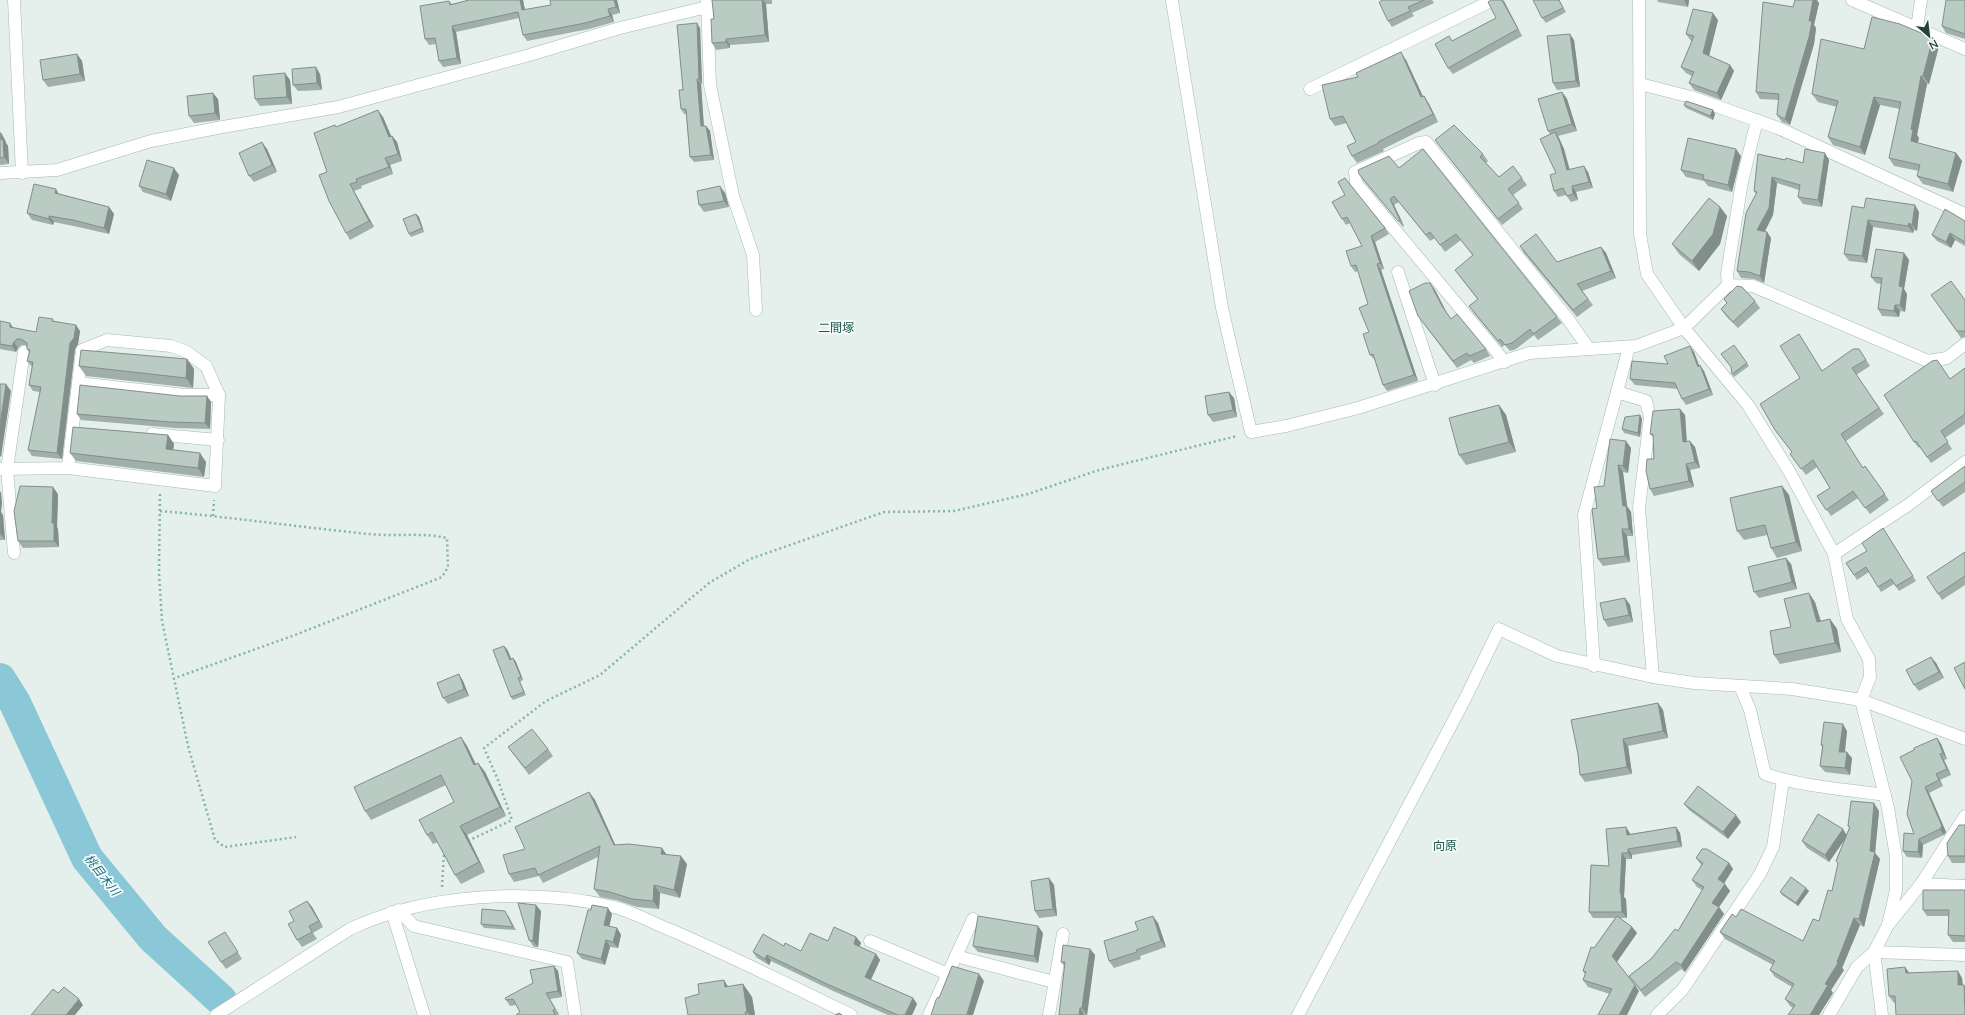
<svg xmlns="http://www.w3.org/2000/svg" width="1965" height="1015" font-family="Lato,'Noto Sans JP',sans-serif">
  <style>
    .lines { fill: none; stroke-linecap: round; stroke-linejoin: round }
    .river { stroke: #8ac8d8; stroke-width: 32 }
    .minor-casing { stroke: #a7b8b3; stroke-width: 13 }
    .path { stroke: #83b5a8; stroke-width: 2.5; stroke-dasharray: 2 3; stroke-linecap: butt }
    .minor { stroke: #fff; stroke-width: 12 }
    .wall { fill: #a0afa9 }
    .shaded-wall { fill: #828e89 }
    .building { fill: #bacbc4; stroke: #828e89 }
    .labels { text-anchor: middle; stroke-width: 3.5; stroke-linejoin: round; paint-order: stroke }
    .neighbourhood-label { font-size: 12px; fill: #1c584c; stroke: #f6fbf9 }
    .water-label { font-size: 12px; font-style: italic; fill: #166e85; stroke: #f6fbf9 }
  </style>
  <rect width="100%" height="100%" fill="#e5efeb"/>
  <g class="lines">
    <path class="river" d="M0,679L15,703L87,858L153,938L221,1000"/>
    <defs>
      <g id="minor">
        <path d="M14,0L22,173"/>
        <path d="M1639,0L1640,234L1647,274L1684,328L1748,405L1789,471L1834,554L1847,619L1869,659L1870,677L1861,700L1888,808L1896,857V890L1888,925"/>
        <path d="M1852,0L1965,49"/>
        <path d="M707,1L710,85L733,196L753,255L756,310"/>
        <path d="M1172,1L1222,308L1251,432L1286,426L1358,408L1529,353L1636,346L1684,328L1728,285L1753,286L1928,361L1947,358L1965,344"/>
        <path d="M1917,28L1921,0"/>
        <path d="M1640,84L1691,97L1778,128L1965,214"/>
        <path d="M1310,89L1493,0"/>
        <path d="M0,173L57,170L151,141L217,128L338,107L526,56L620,28L707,7"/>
        <path d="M1398,272L1435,385"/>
        <path d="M1728,285L1727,274L1742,182L1757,120"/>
        <path d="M1505,362L1356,183L1355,172L1419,143L1426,142L1568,319L1589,349"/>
        <path d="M78,383L185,395H219"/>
        <path d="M1617,392L1646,401L1650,417L1639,508L1653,677"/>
        <path d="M152,434L218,440"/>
        <path d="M0,469L68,468L215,486L219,395L206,366L185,351L171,346L107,340L82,350L68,468"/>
        <path d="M14,553L7,469L24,352"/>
        <path d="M1834,554L1908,505L1965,462"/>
        <path d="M1594,666L1584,515L1629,347"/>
        <path d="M1740,686L1750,710L1765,774C1804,787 1845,789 1885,795"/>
        <path d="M1921,884L1965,886"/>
        <path d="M398,910L414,926L567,962L575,1015"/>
        <path d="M392,912L424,1015"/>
        <path d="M870,941L948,974"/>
        <path d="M1874,952L1965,955"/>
        <path d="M1874,952L1882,1015"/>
        <path d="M956,956L1054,982"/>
        <path d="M216,1015L350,929C426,893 533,888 614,907C634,912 654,924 673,931C733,957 792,986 851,1015"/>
        <path d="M929,1015L973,919"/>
        <path d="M1049,1015L1063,934"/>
        <path d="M1298,1015L1466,697L1499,629L1557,656L1653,677L1694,683L1792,689L1861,700L1965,739"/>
        <path d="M1657,1015L1683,989L1760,874L1773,847L1783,780"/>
        <path d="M1829,1015L1857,967L1874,952L1888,925L1921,884L1965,816"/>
      </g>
    </defs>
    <use href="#minor" class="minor-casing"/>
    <g class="path">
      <path d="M160,494L159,573L162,621L188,746L215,840L225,847L296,837"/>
      <path d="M160,511C230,517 299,527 369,534C395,537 422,532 447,538L448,567L442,577L295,635L175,678"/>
      <path d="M213,516L214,500"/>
      <path d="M468,841L512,820L498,780L484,748L546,701L600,675L709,583L750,559L884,512L954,511L1028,494L1099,470L1237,436"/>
      <path d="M442,887L444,853H445"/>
    </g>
    <use href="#minor" class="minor"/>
  </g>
  <g class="wall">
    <path d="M469,0H523L525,10L617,0L620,13L612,15L614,22L589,29L527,41L523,35L519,18L456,32L461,64L443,67L439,61L436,44L429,45L425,39L449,1L452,4Z"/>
    <path d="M712,0H772V4H766L769,42L730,45V48L716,50L712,43L714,19Z"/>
    <path d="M1383,0H1432L1434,3L1412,13L1414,16L1392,27L1388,21Z"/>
    <path d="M1503,0L1522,36L1453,74L1448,68L1453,41L1496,18Z"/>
    <path d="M1559,0L1566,12L1546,23L1542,18Z"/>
    <path d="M1657,0H1689L1688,7L1658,2Z"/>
    <path d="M1965,0V39L1946,33L1942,26Z"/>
    <path d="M1819,3L1814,25L1816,28L1814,44L1790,125L1782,122L1777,115L1779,100L1760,99L1756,92L1793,7Z"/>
    <path d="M1718,20L1709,56L1730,65L1734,71L1721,100L1694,90L1689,83L1692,76L1686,73L1681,67L1692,41H1691L1686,34Z"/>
    <path d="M700,28L702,84H701L704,126H706L710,131L714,160L694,162L690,157L686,114H684L681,109L683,90Z"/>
    <path d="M1933,38L1939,46L1929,84H1927L1917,135L1919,138L1918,143L1956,153L1962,161L1953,192L1923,184L1917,176L1919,171L1894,166L1889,158L1900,109L1880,105L1865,155L1833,145L1828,137L1837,107L1818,102L1812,94L1864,49Z"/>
    <path d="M1574,40L1580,87L1557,90L1553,83Z"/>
    <path d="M77,54L82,61L85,81L48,87L43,80Z"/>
    <path d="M1406,60L1423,97L1424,96L1429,104L1438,122L1383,149L1384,151L1357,163L1352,156L1356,142L1347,123L1335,126L1330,119L1358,77Z"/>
    <path d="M320,74L322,90L298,91L293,85Z"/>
    <path d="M290,80L292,104L260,106L255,99Z"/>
    <path d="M1562,92L1567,99L1577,131L1558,136L1564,149L1570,170L1588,172L1593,188L1576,192L1578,200L1571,202L1566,195L1558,197L1554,191L1556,173L1550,134L1548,131Z"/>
    <path d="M218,99L220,120L194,123L189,116Z"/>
    <path d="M1684,105L1713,110L1715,114L1713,120L1686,108Z"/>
    <path d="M383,117L391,136H392L397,142L402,161L390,165L393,174L361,186L362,188L354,191L374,227L350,240L346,233L327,172L335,125L336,127Z"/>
    <path d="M0,133H1L5,140L6,143L8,146L9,164L0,165Z"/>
    <path d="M1435,140L1483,154L1488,161L1486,163L1499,177L1513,166L1527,185L1513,195L1523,209L1502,225Z"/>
    <path d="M267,149L277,172L254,182L249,176Z"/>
    <path d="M1758,154L1803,163L1829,160L1822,207L1803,204L1798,197L1799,190L1777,183L1773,215L1765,231L1767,232L1771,238L1764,283L1754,279L1741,278L1737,271L1756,194L1754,191Z"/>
    <path d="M1741,156L1732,192L1708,186L1704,181L1686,177L1681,170Z"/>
    <path d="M1399,168L1557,317L1562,323L1538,340L1534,335L1516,349L1510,351L1505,345L1502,347L1473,312L1469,306L1478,300L1455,270L1473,256L1461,240L1445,252L1435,238L1430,241L1399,202L1394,205L1404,226L1403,227L1363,180L1359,174Z"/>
    <path d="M179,175L171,201L143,192L139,186Z"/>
    <path d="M725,193L729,207L704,212L699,205Z"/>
    <path d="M59,194L109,207L114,214L109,234L78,227L54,222L53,225L32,220L27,213Z"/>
    <path d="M1332,202L1385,228L1389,234L1375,242L1384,269L1381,270L1418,381L1387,391L1383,385L1375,360L1370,355L1368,304L1358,271L1355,272L1351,266L1362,246L1350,223L1346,225L1342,219Z"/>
    <path d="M1720,207L1727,216L1720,244L1699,271L1679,254L1672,244Z"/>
    <path d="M1864,208L1919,212L1917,231L1914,230L1913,233L1873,227L1867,263L1849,261L1844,254Z"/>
    <path d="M416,214L419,217L424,232L411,237L409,234Z"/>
    <path d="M1965,221V246L1955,240L1951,248L1937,241L1932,235Z"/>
    <path d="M1520,246L1557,262L1601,247L1606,253L1616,278L1582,291L1593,305L1577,317L1524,253Z"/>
    <path d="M1904,253L1909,260L1904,289L1907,294L1905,312L1900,311L1899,317L1882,316L1878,309L1881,284L1876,283L1871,277Z"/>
    <path d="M1430,283L1435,290L1446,312L1451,319L1486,349L1490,356L1474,363L1471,360L1457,368L1418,316Z"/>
    <path d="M1931,295L1965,300V337L1961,338Z"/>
    <path d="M1724,299L1755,301L1760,308L1738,328L1726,316L1721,309L1727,303Z"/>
    <path d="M53,319L54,322L80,331L78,344L75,349L62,459L32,456L28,450L40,392L33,391L29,385L32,367L27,361L29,352L27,349V346L25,345H22L18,348L16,352L0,349V321L13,328L36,332Z"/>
    <path d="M1799,334L1822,371L1863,355L1870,366L1856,375L1884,414L1846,441L1863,468L1865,466L1889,500L1870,514L1858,498L1831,516L1817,496L1830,488L1817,467L1806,475L1790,454L1792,452L1775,430L1800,378Z"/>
    <path d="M1694,352L1699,366L1704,371L1713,395L1686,405L1682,399L1678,389L1635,385L1630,379L1668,364Z"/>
    <path d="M187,359L194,369L193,388L86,376L79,366Z"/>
    <path d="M1747,363L1749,366L1734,377L1732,374L1731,367Z"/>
    <path d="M1965,368V424L1945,438L1952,449L1931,463L1920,447L1919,448L1914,442L1950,379Z"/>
    <path d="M180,396H207L211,402L210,429L175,428L81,420L77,414Z"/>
    <path d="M1234,398L1237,417L1213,422L1208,415Z"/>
    <path d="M1499,405L1506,415L1516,452L1466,465L1459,455Z"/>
    <path d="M1680,409L1685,415L1687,441L1695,447L1700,468L1690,470L1694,487L1654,496L1650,489L1654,459L1653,437L1650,434Z"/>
    <path d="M1640,415L1642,419L1640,437L1624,433L1622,429Z"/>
    <path d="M168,435L174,444L173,450L206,462L204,477L76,461L70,453Z"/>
    <path d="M1631,448L1628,473L1623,472L1627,506L1631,512L1633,536H1627L1630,562L1603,566L1598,559L1597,508L1604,486Z"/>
    <path d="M1965,466V492L1943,507L1931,491Z"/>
    <path d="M1782,486L1789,495L1802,551L1777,558L1771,548L1767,535L1744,540L1737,531Z"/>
    <path d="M0,491L1,493L2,502L1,512L3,515L5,540H0Z"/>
    <path d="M58,494L57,527L58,529L59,547L23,548L18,541Z"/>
    <path d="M1883,528L1916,581L1899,591L1894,584L1881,592L1869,572L1857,580L1854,575L1867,551Z"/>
    <path d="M1965,552V585L1942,600L1938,594Z"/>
    <path d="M1791,564L1797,589L1759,598L1754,592Z"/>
    <path d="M1625,598L1630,605L1633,622L1608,627L1604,620Z"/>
    <path d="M1815,602L1821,621L1830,619L1837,629L1841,652L1780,664L1774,655L1791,627Z"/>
    <path d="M507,649L511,659L513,658L516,662L523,680L520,682L526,695L513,700L511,697Z"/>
    <path d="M1931,657L1936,663L1944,678L1919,691L1914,685Z"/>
    <path d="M463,681L469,696L448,704L443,698Z"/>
    <path d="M1658,703L1663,710L1668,738L1628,746L1632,774L1585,782L1580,775Z"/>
    <path d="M1847,731L1845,752L1852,758L1850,775L1825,772L1820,766L1822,747L1821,745Z"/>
    <path d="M461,737L467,746L476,764L478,763L485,772L506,816L467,835L485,872L461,884L455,875L438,842L433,844L427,835L454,802L446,785L371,820L365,811Z"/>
    <path d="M1937,738L1941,744L1947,759L1944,760L1951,775L1940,780L1943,786L1929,793L1946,832L1944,835L1923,845L1922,858L1907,857L1903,851L1914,834L1907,814Z"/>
    <path d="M508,747L548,749L553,756L529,775Z"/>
    <path d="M589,792L595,800L615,845L666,854L687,864L680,898L660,893L659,909L637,907L616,900L600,897L594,889L598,857L543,883L539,876L514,882L509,874L525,849Z"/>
    <path d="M1684,804L1741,822L1728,839L1689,810Z"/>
    <path d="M1879,811L1875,853L1880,859L1864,927L1860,925L1842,968L1844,970L1831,990L1833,993L1819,1015H1788L1793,1008L1790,1006L1785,999L1792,987L1775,977L1770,970L1773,965L1725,939L1720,932L1736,917L1803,941L1819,921L1832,891L1838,864L1836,861L1844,841L1829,862L1807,848L1802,841L1843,829L1846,835L1849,828L1848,826Z"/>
    <path d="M1965,825V863H1952L1948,856Z"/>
    <path d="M1676,827L1680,833L1682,847L1632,855V859H1626L1624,897L1626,899L1627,918H1620L1632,927L1637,933L1617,962L1639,991L1610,994L1588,987L1583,980L1585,974L1583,971L1594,948L1615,918H1593L1589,912L1609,866L1630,833V834Z"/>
    <path d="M1696,858L1729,863L1733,869L1724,884L1730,891L1719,907L1724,914L1685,972L1681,969L1645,997L1629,976L1651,959L1678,931L1702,890L1697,887L1692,880L1702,866Z"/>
    <path d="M1049,878L1054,885L1057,916L1039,918L1035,911Z"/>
    <path d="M1965,890V942H1953L1948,935L1949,916H1927L1923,910Z"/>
    <path d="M1809,891L1798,906L1782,895L1780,892Z"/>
    <path d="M307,901L312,907L323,927L313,933L317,939L302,947L297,940L294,921Z"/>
    <path d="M541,911L538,947H534L529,940Z"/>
    <path d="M612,914L609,927L617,928L621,935L618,948L610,947L605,965L582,959L577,953Z"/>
    <path d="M508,915L516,930L484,928L481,924Z"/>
    <path d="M1158,923L1166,947L1140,956L1141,959L1114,968L1109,961L1138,930Z"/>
    <path d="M1043,933L1038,963L978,952L973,946Z"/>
    <path d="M856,937L861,943L859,947L876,954L880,960L871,980L913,998L917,1004L912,1015H888L831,990L771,961L769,965L757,958L753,952L784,946L801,951L828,941Z"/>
    <path d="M229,939L242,959L226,969L221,962Z"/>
    <path d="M1090,949L1095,955L1087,1015H1059L1065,967L1061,962Z"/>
    <path d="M554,966L558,971L562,997L550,999L559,1014L558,1015H516L520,1012L516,1005L510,1006L506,1000L533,983Z"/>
    <path d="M1905,967L1909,973L1962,978L1963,985L1894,1003L1889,996Z"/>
    <path d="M743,984L752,997L755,1015H688L699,994L728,987Z"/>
  </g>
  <g class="shaded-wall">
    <path d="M520,0H523L526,16L522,10Z"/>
    <path d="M614,0H617L620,13L616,7Z"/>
    <path d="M762,0H763L766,4L769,42L765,35Z"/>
    <path d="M1502,0L1504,1L1522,36L1518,29Z"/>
    <path d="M1684,0H1689L1688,7Z"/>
    <path d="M1813,0H1817L1819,3L1814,25L1816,28L1814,44L1790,125L1785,119L1809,21Z"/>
    <path d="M608,9L612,15L614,22L610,16Z"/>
    <path d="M1713,13L1718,20L1708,60L1703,53Z"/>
    <path d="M697,23L700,28L702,84L699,79Z"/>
    <path d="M452,26L456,32L461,64L457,58Z"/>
    <path d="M1570,34L1574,40L1580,87L1576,81Z"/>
    <path d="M1933,38L1939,46L1929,84L1923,76Z"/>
    <path d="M726,39L730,45V48L726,42Z"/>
    <path d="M1401,52L1406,60L1427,105L1421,97Z"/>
    <path d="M77,54L82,61L85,81L80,74Z"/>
    <path d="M1730,65L1734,71L1721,100L1717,93Z"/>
    <path d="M316,67L320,74L322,90L317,83Z"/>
    <path d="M285,73L290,80L292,104L287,97Z"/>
    <path d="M1921,76L1927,84L1917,135L1919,138L1916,149L1911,141V129Z"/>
    <path d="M697,79L701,84L704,131L701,126Z"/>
    <path d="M1562,92L1567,99L1577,131L1572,124Z"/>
    <path d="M213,93L218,99L220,120L215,113Z"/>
    <path d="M1424,96L1429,104L1438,122L1433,114Z"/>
    <path d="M1874,97L1880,105L1865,155L1860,147Z"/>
    <path d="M378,110L383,117L394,143L389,137Z"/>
    <path d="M1713,110L1715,114L1713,120L1710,116Z"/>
    <path d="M706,126L710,131L714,160L711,155Z"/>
    <path d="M1555,132L1559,138L1564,149L1571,176L1567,170Z"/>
    <path d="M1,133L5,140L6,143L8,146L9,164L4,157L1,140Z"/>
    <path d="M392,136L397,142L402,161L398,154Z"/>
    <path d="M262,142L267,149L277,172L272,165Z"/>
    <path d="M1736,149L1741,156L1732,192L1728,185Z"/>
    <path d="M1825,153L1829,160L1822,207L1818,200Z"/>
    <path d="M1956,153L1962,161L1953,192L1948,184Z"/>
    <path d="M385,158L390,165L393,174L389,167Z"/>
    <path d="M1584,166L1588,172L1593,188L1589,182Z"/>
    <path d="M174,168L179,175L171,201L166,194Z"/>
    <path d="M1772,177L1777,183L1773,215L1762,237L1757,230Z"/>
    <path d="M350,184L354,191L374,227L369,221Z"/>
    <path d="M720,186L725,193L729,207L724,201Z"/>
    <path d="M1572,186L1576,192L1578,200L1573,194Z"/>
    <path d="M56,189L60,196L55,193Z"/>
    <path d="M1390,199L1394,205L1404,226L1400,220Z"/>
    <path d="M1915,205L1919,212L1917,231L1912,225Z"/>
    <path d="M109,207L114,214L109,234L104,228Z"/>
    <path d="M1720,207L1727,216L1720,244L1699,271L1692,261Z"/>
    <path d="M416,214L419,217L424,232L422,228Z"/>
    <path d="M49,216L54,222L53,225L49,219Z"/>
    <path d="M1868,220L1873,227L1867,263L1862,256Z"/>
    <path d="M1909,223L1914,230L1913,233L1908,226Z"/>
    <path d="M1767,232L1771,238L1764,283L1760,276Z"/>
    <path d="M1950,233L1955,240L1951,248L1946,242Z"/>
    <path d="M1371,236L1375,242L1384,269L1380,263Z"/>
    <path d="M1601,247L1606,253L1616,278L1611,271Z"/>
    <path d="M1904,253L1909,260L1904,289L1907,294L1905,312L1900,305L1899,286Z"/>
    <path d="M1377,264L1381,270L1418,381L1414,375Z"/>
    <path d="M1430,283L1435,290L1447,313L1442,306Z"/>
    <path d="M1895,305L1900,311L1899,317L1894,311Z"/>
    <path d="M10,323L14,329L10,327Z"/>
    <path d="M76,325L80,331L78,344L75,349L62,459L57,453L70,343Z"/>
    <path d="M14,342L18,348L16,352L12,346Z"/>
    <path d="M1690,346L1694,352L1702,373L1698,367Z"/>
    <path d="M187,359L194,369L193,388L186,378Z"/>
    <path d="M1700,365L1704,371L1713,395L1709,389Z"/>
    <path d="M6,384L11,391L1,457L0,456V425Z"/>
    <path d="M1229,392L1234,398L1237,417L1233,410Z"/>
    <path d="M207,396L211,402L210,429L205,423Z"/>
    <path d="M1499,405L1506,415L1516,452L1509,442Z"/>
    <path d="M1680,409L1685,415L1687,449L1683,442Z"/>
    <path d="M1640,415L1642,419L1640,437L1638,433Z"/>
    <path d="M168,435L174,444L172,457L166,449Z"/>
    <path d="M1626,441L1631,448L1628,473L1623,466Z"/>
    <path d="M1690,441L1695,447L1700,468L1695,462Z"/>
    <path d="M200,453L206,462L204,477L198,468Z"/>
    <path d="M1686,464L1690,470L1694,487L1689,481Z"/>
    <path d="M1618,465L1623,472L1627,506L1631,512L1633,536L1629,529L1623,506Z"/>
    <path d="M1782,486L1789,495L1802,551L1796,542Z"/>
    <path d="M53,487L58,494L57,527L58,529L59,547L54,541L52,523Z"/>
    <path d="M0,491L1,493L2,502L1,512L3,515L5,540L1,534L0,522Z"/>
    <path d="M1622,529L1627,536L1630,562L1625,556Z"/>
    <path d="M1786,558L1791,564L1797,589L1792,582Z"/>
    <path d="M1809,593L1815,602L1823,631L1817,622Z"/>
    <path d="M1625,598L1630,605L1633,622L1629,615Z"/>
    <path d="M1830,619L1837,629L1841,652L1835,643Z"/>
    <path d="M504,646L507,649L513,663L510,660Z"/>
    <path d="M1931,657L1936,663L1944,678L1939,672Z"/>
    <path d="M513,658L516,662L523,680L521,677Z"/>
    <path d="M459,674L463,681L469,696L464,689Z"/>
    <path d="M1658,703L1663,710L1668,738L1663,731Z"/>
    <path d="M1843,724L1847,731L1844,759L1839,752Z"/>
    <path d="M461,737L467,746L480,774L474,765Z"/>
    <path d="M1937,738L1941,744L1947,759L1943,753Z"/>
    <path d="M1623,739L1628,746L1632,774L1627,767Z"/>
    <path d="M1847,752L1852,758L1850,775L1845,768Z"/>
    <path d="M1940,754L1944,760L1951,775L1947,769Z"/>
    <path d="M478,763L485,772L506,816L500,807Z"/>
    <path d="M1936,774L1940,780L1943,786L1939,780Z"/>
    <path d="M1925,787L1929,793L1946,832L1944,835L1940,829Z"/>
    <path d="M589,792L595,800L619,853L614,845Z"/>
    <path d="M1874,803L1879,811L1875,853L1880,859L1864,927L1859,919L1870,851Z"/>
    <path d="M1736,815L1741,822L1728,839L1723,832Z"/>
    <path d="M460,826L467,835L485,872L479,862Z"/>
    <path d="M1626,827L1630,833L1631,841L1627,835Z"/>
    <path d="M1676,827L1680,833L1682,847L1678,841Z"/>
    <path d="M1843,829L1847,836L1829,862L1825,855Z"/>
    <path d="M1919,839L1923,845L1922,858L1918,852Z"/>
    <path d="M662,848L667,855L661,854Z"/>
    <path d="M1628,849L1632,855V859L1628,853Z"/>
    <path d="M1622,853L1626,859L1624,897L1626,899L1627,918L1622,912L1620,893Z"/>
    <path d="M681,856L687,864L680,898L674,890Z"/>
    <path d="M1729,863L1733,869L1722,886L1718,879Z"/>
    <path d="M1049,878L1054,885L1057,916L1053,909Z"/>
    <path d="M1725,884L1730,891L1717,910L1712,903Z"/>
    <path d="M654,885L660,893L659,909L653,901Z"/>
    <path d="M1806,888L1809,891L1798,906L1796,903Z"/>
    <path d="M307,901L312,907L323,927L319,921Z"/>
    <path d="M536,905L541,911L538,947L533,941Z"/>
    <path d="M1719,907L1724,914L1685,972L1681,965Z"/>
    <path d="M608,908L612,914L608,932L604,925Z"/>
    <path d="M1153,916L1158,923L1166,947L1161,941Z"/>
    <path d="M1854,918L1860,925L1842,968L1844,970L1831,990L1833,993L1819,1015H1810L1825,984L1837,962Z"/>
    <path d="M1038,926L1043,933L1038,963L1034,956Z"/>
    <path d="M1632,927L1637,933L1616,963L1612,956Z"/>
    <path d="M617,928L621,935L618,948L613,942Z"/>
    <path d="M856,937L861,943L858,950L854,944Z"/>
    <path d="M606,940L610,947L605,965L601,959Z"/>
    <path d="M1090,949L1095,955L1087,1015L1082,1008Z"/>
    <path d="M876,954L880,960L869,983L865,977Z"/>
    <path d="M767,955L771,961L769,965L765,959Z"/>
    <path d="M554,966L558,971L562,997L558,991Z"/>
    <path d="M1905,967L1910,974L1906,973Z"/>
    <path d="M1958,971L1962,978L1963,991L1958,985Z"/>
    <path d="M979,974L984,981L973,1015H967V1014Z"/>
    <path d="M724,980L732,993L725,987Z"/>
    <path d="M743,984L752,997L755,1015H750L747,1012Z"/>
    <path d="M1635,985L1639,991L1627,1015H1619Z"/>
    <path d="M1964,985L1965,987V1005Z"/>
    <path d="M913,998L917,1004L912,1015H905Z"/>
    <path d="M79,999L83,1005L75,1015H66Z"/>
    <path d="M1080,1008L1084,1015H1079Z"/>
  </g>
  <g class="building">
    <path d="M469,0H520L522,10L551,5L550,0H614L616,7L608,9L610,16L585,23L523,35L518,12L452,26L457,58L439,61L435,38L425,39L420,6L449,1L450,5Z"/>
    <path d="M712,0H762L765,35L726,39V42L712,43L711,19H714Z"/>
    <path d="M1383,0H1424L1408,7L1410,11L1388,21L1379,2Z"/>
    <path d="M1491,0H1502L1518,29L1448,68L1435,44L1449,36L1452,41L1496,18L1488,2Z"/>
    <path d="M1533,0H1559L1563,8L1542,18Z"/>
    <path d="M1795,0H1813L1809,21H1812L1809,37L1785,119L1777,115L1779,94L1756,92L1763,2L1793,7Z"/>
    <path d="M1946,0H1965V34L1942,26Z"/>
    <path d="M1693,9L1713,13L1703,53L1730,65L1717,93L1689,83L1694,72L1681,67L1694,36L1686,34Z"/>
    <path d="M1872,17L1900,24L1933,38L1923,76H1921L1911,129L1913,130L1911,141L1956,153L1948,184L1917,176L1920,165L1889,158L1901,102L1874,97L1860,147L1828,137L1838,101L1812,94L1821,39L1864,49Z"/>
    <path d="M697,23L699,79H697L701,126H706L711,155L690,157L686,109H681L679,90H683L677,25Z"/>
    <path d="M1570,34L1576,81L1553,83L1547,36Z"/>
    <path d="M1401,52L1421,97L1424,96L1433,114L1378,142L1379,143L1352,156L1347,146L1356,142L1343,116L1330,119L1322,85L1358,77L1356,73Z"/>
    <path d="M77,54L80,74L43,80L40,60Z"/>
    <path d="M316,67L317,83L293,85L292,69Z"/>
    <path d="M285,73L287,97L255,99L253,76Z"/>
    <path d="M1562,92L1572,124L1548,131L1538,99Z"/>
    <path d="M213,93L215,113L189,116L187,96Z"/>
    <path d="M1686,101L1713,110L1710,116L1684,105Z"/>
    <path d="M378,110L389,137L392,136L398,154L385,158L389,167L356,179L357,182L350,184L369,221L346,233L329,201L319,175L327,172L314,133L335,125L336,127Z"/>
    <path d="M1454,125L1483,154L1480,157L1499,177L1513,166L1522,178L1508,189L1519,203L1498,219L1435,140Z"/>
    <path d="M1555,132L1560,143L1567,170L1584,166L1589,182L1572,186L1573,194L1567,196L1563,188L1554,191L1550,175L1556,173L1540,139Z"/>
    <path d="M0,133H1V140L3,139L4,157L0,158Z"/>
    <path d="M1688,138L1736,149L1728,185L1703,179L1704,175L1681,170Z"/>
    <path d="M262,142L272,165L249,176L239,153Z"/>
    <path d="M1423,149L1557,317L1533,334L1530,329L1512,343L1505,345L1500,339L1498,341L1469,306L1478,299L1455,270L1473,255L1456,234L1440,245L1430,232L1426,235L1394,196L1390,199L1400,220L1398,221L1359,174L1358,170L1389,156L1399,168Z"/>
    <path d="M1805,149L1825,153L1818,200L1798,197L1800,185L1772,177L1769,208L1757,230L1767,232L1760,276L1749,272L1737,271L1746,213L1757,192L1754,191L1758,154L1785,160L1786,158L1803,163Z"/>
    <path d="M147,160L174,168L166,194L139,186Z"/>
    <path d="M1345,178L1385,228L1371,236L1380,263L1377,264L1414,375L1383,385L1373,354L1370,355L1363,334L1369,332L1359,308L1368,304L1356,265L1351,266L1346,251L1362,246L1347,217L1342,219L1332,202L1345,195L1338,182Z"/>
    <path d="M34,184L56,189L55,193L109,207L104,228L73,220L49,216V219L27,213Z"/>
    <path d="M720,186L724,201L699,205L697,191Z"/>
    <path d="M1709,198L1720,207L1713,234L1692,261L1672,244Z"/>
    <path d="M1866,198L1915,205L1912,225L1909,223L1908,226L1868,220L1862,256L1844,254L1852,206L1864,208Z"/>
    <path d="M1945,209L1965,221V242L1950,233L1946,242L1932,235Z"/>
    <path d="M416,214L422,228L409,234L403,219Z"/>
    <path d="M1536,234L1557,262L1601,247L1611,271L1577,284L1588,299L1573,310L1520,246Z"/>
    <path d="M1876,249L1904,253L1899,286L1903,287L1900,305H1895L1894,311L1878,309L1882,278L1871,277Z"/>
    <path d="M1951,281L1965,300V332L1963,331H1957L1931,295Z"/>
    <path d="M1425,283H1430L1442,306L1451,319L1457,314L1486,349L1469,356L1467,353L1453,361L1418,316L1409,291Z"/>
    <path d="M1737,286L1742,287L1755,301L1733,322L1721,309L1727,303L1724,299Z"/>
    <path d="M39,317L53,319L52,321L76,325L74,338L70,343L57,453L28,450L41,387L29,385L33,362L27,361L30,350L27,349V343L21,339H17L14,342L12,346L0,344V321L10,323V327L36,332Z"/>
    <path d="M1799,334L1822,371L1853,349H1859L1866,360L1852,368L1879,408L1841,434L1863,468L1865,466L1885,494L1865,508L1853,491L1826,510L1817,496L1830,488L1813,460L1801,469L1790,454L1792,452L1775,430L1760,404L1800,378L1780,346Z"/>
    <path d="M1734,345L1747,363L1732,374L1731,367L1721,354Z"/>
    <path d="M1690,346L1698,367L1700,365L1709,389L1682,399L1675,383L1630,379L1632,361L1668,364L1664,356Z"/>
    <path d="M81,350L187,359L186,378L79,366Z"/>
    <path d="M1937,360L1950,379L1965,368V414L1941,431L1948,442L1927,457L1916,441L1914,442L1884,395L1932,361Z"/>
    <path d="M0,384H6L0,425Z"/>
    <path d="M80,385L180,396H207L205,423L170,422L77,414Z"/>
    <path d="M1229,392L1233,410L1208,415L1205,396Z"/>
    <path d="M1499,405L1509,442L1459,455L1449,418Z"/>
    <path d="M1680,409L1683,442L1690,441L1695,462L1686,464L1689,481L1650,489L1646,471L1647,459H1654L1653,434H1650L1653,411Z"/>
    <path d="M1640,415L1638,433L1622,429L1625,417Z"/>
    <path d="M73,427L168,435L166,449L200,453L198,468L70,453Z"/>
    <path d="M1610,439L1626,441L1623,466L1618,465L1623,506H1626L1629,529H1622L1625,556L1598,559L1592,509L1597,508L1594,487L1604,486Z"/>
    <path d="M1965,466V482L1938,501L1931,491Z"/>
    <path d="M20,486L53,487L52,523H54V541H18L14,511Z"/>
    <path d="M1782,486L1796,542L1771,548L1765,525L1737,531L1730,498Z"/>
    <path d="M0,522L1,534H0Z"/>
    <path d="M1883,528L1913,576L1896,586L1891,579L1878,587L1866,567L1854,575L1846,563L1867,551L1862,543Z"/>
    <path d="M1965,552V576L1938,594L1927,577Z"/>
    <path d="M1786,558L1792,582L1754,592L1748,567Z"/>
    <path d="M1809,593L1817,622L1830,619L1835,643L1774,655L1770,631L1791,627L1784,599Z"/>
    <path d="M1625,598L1629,615L1604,620L1600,603Z"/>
    <path d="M504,646L510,660L513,658L521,677L518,678L524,692L511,697L493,650Z"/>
    <path d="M1931,657L1939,672L1914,685L1906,670Z"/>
    <path d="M1965,662V689L1954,668Z"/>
    <path d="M459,674L464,689L443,698L437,683Z"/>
    <path d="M1658,703L1663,731L1623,739L1627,767L1580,775L1578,754L1571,720Z"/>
    <path d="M1824,722L1843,724L1839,752H1847L1845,768L1820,766L1823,745H1821Z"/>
    <path d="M532,729L548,749L525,768L508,747Z"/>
    <path d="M461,737L474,765L478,763L500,807L460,826L479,862L455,875L432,832L427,835L419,820L454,802L441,775L365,811L354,787Z"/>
    <path d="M1937,738L1943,753L1940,754L1947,769L1936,774L1939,780L1925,787L1942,826L1940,829L1919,839L1918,852L1903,851L1904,833L1914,834L1907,814L1912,781L1900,757L1914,750V748Z"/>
    <path d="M1698,786L1736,815L1723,832L1684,804Z"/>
    <path d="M589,792L614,845L629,844L662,848L661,854L681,856L674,890L654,885L653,901L632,899L610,892L594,889L600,846L538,875L535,868L509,874L503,855L525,849L515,827Z"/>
    <path d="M1851,801L1874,803L1870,851L1875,852L1859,919L1854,918L1837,962L1838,963L1825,984L1828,985L1810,1015H1788L1795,1005L1785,999L1794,984L1770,970L1775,961L1720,932L1732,914L1736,917L1741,909L1803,941L1813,919L1819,921L1828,890L1832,891L1838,863L1836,861L1850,827L1848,826Z"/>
    <path d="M1818,814L1843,829L1825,855L1802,841Z"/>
    <path d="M1959,825H1965V856H1948L1947,843Z"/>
    <path d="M1626,827L1627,835L1676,827L1678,841L1628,849V853H1622L1620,893H1621L1622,912H1589L1591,865L1609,866L1606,829Z"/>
    <path d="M1702,849H1707L1729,863L1718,879L1725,884L1712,903L1719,907L1681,965L1676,962L1641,990L1629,976L1651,959L1675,929L1678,931L1704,887L1692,880L1703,863L1696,858Z"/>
    <path d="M1791,877L1806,888L1796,903L1780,892Z"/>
    <path d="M1049,878L1053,909L1035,911L1031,881Z"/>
    <path d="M1923,890H1965V936L1948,935L1949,910H1923Z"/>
    <path d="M307,901L319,921L309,926L312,932L297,940L288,924L294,921L289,911Z"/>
    <path d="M518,903L536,905L533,941L529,940Z"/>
    <path d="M592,905L608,908L604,925L617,928L613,942L606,940L601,959L577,953L588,910H591Z"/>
    <path d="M482,909L505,911L513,927L481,924Z"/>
    <path d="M978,916L1038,926L1034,956L973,946Z"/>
    <path d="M1153,916L1161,941L1136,950L1137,952L1109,961L1104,941L1138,930L1135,922Z"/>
    <path d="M1617,916L1632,927L1612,956L1635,985L1619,1015H1598L1612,989L1583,980L1586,972L1583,971L1591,947L1594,948Z"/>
    <path d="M834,927L856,937L854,944L876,954L865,977L913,998L905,1015H898L827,984L767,955L765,959L753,952L763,934L784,946L785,943L801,951L810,933L828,941Z"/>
    <path d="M225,932L238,952L221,962L208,942Z"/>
    <path d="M1063,945L1090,949L1082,1008H1080L1079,1015H1059L1065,962H1061Z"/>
    <path d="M554,966L558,991L546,993L555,1009L553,1010L555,1015H516L520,1012L513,999L506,1000L505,998L533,983L530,970Z"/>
    <path d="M952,966L979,974L967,1014L971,1015H931L936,1000L938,997L939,998Z"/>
    <path d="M1905,967L1906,973L1958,971V985H1964L1965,1015H1896L1895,996H1889L1887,969Z"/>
    <path d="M724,980L725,987L743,984L747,1012H745L746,1015H688L685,998L699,994L698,984Z"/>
    <path d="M64,987L79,999L66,1015H31L53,989L58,993Z"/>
    <path d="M839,1013L842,1015H835Z"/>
  </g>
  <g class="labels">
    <g class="neighbourhood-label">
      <text x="836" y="332">二間塚</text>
      <text x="1445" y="850">向原</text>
    </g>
    <g class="water-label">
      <text transform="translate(102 875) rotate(52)" y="4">桃目木川</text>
    </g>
  </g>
  <g transform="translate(1929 36) rotate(152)" stroke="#f6fbf9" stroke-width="3" paint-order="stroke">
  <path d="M0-3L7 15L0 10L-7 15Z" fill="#22433c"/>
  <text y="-6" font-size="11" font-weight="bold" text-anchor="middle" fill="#22433c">N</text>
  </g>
</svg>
